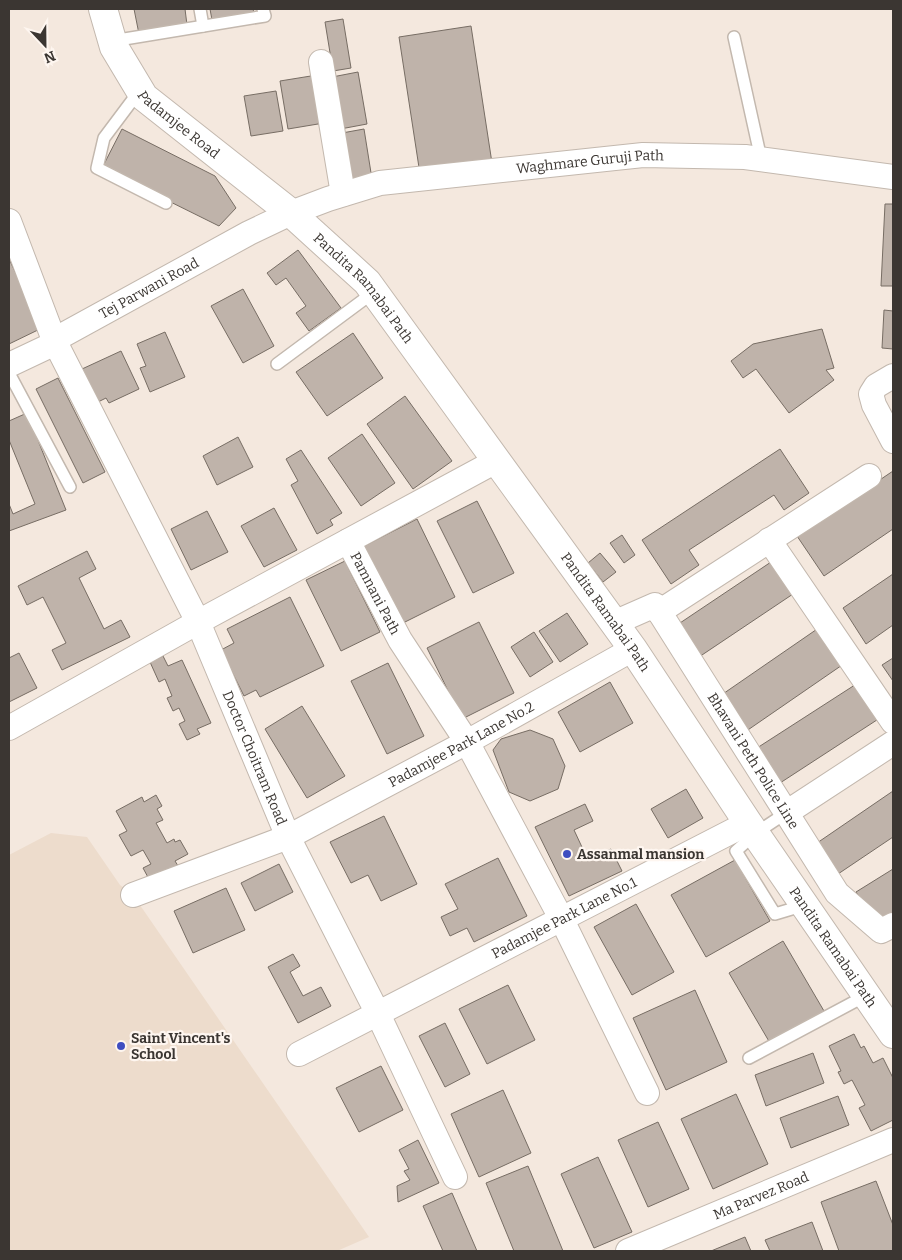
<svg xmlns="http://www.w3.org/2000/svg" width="902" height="1260" font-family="Bitter,serif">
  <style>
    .built { fill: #eddccc }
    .building { fill: #bfb3aa; stroke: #776d64 }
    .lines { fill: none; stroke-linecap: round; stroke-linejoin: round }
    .service-casing { stroke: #c3b8ae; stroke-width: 14 }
    .minor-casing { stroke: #c3b8ae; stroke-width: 26 }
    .tertiary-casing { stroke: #c3b8ae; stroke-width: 30 }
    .service { stroke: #fff; stroke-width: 11 }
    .minor { stroke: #fff; stroke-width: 24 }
    .tertiary { stroke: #fff; stroke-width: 28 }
    .poi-dot { fill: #3e4dc0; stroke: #fef6f0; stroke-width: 2 }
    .labels { text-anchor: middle; stroke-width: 4.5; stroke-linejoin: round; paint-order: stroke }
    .street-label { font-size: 14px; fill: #3b3632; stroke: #fef6f0 }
    .poi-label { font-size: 14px; font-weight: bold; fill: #3b3632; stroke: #fef6f0; text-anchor: start }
  </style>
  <rect width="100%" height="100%" fill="#f4e8de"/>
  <path class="built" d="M51,833L87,837L120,885L133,895L369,1237L337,1251H9V855Z"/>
  <g class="building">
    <path d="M134,9H185L187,25L139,34Z"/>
    <path d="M210,9H253L254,13L212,20Z"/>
    <path d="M343,19L351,68L333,71L325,22Z"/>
    <path d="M471,26L492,163L420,174L399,37Z"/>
    <path d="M358,72L367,124L335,130L327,78Z"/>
    <path d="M317,75L324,123L288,129L280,81Z"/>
    <path d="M276,91L283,131L251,136L244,96Z"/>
    <path d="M122,129L215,176L236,208L219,226L102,168Z"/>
    <path d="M364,129L372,179L350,183L342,133Z"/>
    <path d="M885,204H893V286H881Z"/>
    <path d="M298,250L341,308L309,331L296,313L306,306L286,278L276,285L267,273Z"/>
    <path d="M10,261L42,328L9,344V262Z"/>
    <path d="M243,289L274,346L243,363L211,306Z"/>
    <path d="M884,310L893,311V349L882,348Z"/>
    <path d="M822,329L834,368L826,370L834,380L789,413L756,369L743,378L731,361L753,344Z"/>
    <path d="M165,332L185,377L150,392L140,368L146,366L137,344Z"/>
    <path d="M353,333L383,378L327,416L296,372Z"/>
    <path d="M121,351L139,389L109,403L106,398L98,402L82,369Z"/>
    <path d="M58,378L105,472L83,483L36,389Z"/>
    <path d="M405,396L452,461L413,489L367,424Z"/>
    <path d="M27,413L66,510L9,531V504L13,514L35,504L9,440V421Z"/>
    <path d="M362,434L395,483L361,506L328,458Z"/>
    <path d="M238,437L253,467L217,485L203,456Z"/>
    <path d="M780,449L809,493L784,510L774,495L689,550L699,565L671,584L642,540Z"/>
    <path d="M301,450L342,513L330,520L333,525L317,534L291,485L298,481L286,459Z"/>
    <path d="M893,471V529L824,576L797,536Z"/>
    <path d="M477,501L514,573L473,593L437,521Z"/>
    <path d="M274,508L297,550L264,567L241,526Z"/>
    <path d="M207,511L228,552L191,570L171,529Z"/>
    <path d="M417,519L455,597L403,623L364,546Z"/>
    <path d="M622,535L635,555L624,563L610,543Z"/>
    <path d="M87,551L96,569L79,578L104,629L121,620L130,637L62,670L52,650L66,643L43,597L27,605L18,586Z"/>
    <path d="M600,553L616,572L603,582L588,563Z"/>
    <path d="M777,558L799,590L696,659L674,627Z"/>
    <path d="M345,561L380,632L341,651L306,580Z"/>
    <path d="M893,574V625L866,644L843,608Z"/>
    <path d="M290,597L324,666L260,697L256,690L244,696L221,650L234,643L227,629Z"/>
    <path d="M567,613L588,644L560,662L539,631Z"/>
    <path d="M479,622L514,693L462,719L427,648Z"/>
    <path d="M823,625L848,661L742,734L717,698Z"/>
    <path d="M534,632L553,662L530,677L511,647Z"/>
    <path d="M19,653L37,688L9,702V658Z"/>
    <path d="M163,656L168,666L182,660L211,723L197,729L200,734L187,740L179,724L185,721L179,708L173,711L167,698L172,696L165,679L159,682L150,662Z"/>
    <path d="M893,658V681L882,665Z"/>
    <path d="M388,663L424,736L387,754L351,681Z"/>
    <path d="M861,681L883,716L780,783L757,748Z"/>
    <path d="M610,682L633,723L580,752L558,712Z"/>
    <path d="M302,706L345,776L307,798L265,729Z"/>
    <path d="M530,730L553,739L565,766L558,789L530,801L509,792L493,750L501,739Z"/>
    <path d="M686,789L703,818L668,838L651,809Z"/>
    <path d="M893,791V837L838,874L817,843Z"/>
    <path d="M156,795L162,806L157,809L163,820L156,823L167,843L174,839L175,842L180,840L188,854L175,861L180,869L150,881L143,868L151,864L143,850L131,856L119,835L127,831L116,811L142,797L144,802Z"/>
    <path d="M585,804L593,821L574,830L588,860L611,849L622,871L569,896L535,827Z"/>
    <path d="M384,816L417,884L381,901L368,875L351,883L330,842Z"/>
    <path d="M498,858L527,916L474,942L467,928L450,936L441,917L458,909L445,884Z"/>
    <path d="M735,860L770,921L706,957L671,895Z"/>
    <path d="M279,864L293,892L255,911L241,883Z"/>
    <path d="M893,869V915L878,925L856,892Z"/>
    <path d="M226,888L245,930L193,953L174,911Z"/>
    <path d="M636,904L674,972L632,995L594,927Z"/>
    <path d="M783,941L824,1011L770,1043L729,973Z"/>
    <path d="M293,954L300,966L290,972L303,996L321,987L331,1006L298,1023L268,967Z"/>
    <path d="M508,985L535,1040L487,1064L459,1009Z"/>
    <path d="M695,990L727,1062L666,1090L633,1018Z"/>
    <path d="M445,1023L470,1074L445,1087L419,1036Z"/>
    <path d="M854,1034L861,1048L864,1046L873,1063L883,1058L893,1078V1120L871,1131L859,1108L865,1105L852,1080L844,1084L838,1072L841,1071L829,1046Z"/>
    <path d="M813,1053L824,1083L766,1106L755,1075Z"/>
    <path d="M381,1066L403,1110L359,1132L336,1088Z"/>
    <path d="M503,1090L531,1153L479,1177L451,1114Z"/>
    <path d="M736,1094L768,1164L713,1189L681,1119Z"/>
    <path d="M838,1096L849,1125L791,1148L780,1118Z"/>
    <path d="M658,1122L689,1189L648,1207L618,1140Z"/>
    <path d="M418,1140L439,1183L398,1202L397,1186L410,1180L404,1171L409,1169L399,1150Z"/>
    <path d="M598,1157L632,1232L594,1248L561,1174Z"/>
    <path d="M528,1166L563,1251H514L486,1183Z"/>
    <path d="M876,1181L893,1225V1251H839L821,1202Z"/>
    <path d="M452,1193L477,1251H443L423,1206Z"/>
    <path d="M812,1222L823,1251H770L765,1240Z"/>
    <path d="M745,1237L751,1251H711Z"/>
  </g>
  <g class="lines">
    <defs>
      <g id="service">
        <path d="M200,9L203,26"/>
        <path d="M734,37L761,159"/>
        <path d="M112,41L265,16L263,9"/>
        <path d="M140,90L104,138L97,168L166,203"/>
        <path d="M277,364L374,292"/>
        <path d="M9,373L70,487"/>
        <path d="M786,813L756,833L736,851L775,914L805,905"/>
        <path d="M749,1058L867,995"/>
      </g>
      <g id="minor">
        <path d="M321,62L343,194"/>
        <path id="s1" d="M9,221L54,340L198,622L288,837L378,1014L455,1177"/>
        <path id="s2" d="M9,365L47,347L54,340L249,233L291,213L328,199L380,183L643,155L745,157L893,177"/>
        <path d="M893,376L876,386L871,394L874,405L893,441"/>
        <path d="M769,540L893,722"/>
        <path id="s3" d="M348,541L400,640L467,742L562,920L647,1093"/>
        <path d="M659,612L869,476"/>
        <path id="s4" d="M614,623L655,605L837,893L881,931L893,925"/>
        <path d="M9,728L198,622L496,461"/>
        <path d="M786,813L893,743"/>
        <path id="s5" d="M133,895L288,837L467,742L633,649"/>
        <path id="s6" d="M299,1054L748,823"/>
        <path id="s7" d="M628,1251L893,1140"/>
      </g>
      <g id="tertiary">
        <path id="s8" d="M103,9L114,47L144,97L291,213L367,282L633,649L748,823L893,1034"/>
      </g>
    </defs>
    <use href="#service" class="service-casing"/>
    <use href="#minor" class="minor-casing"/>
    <use href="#tertiary" class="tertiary-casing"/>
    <use href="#service" class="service"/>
    <use href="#minor" class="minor"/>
    <use href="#tertiary" class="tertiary"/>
  </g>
  <g class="poi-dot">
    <circle cx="567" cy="854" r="5"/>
    <circle cx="121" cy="1046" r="5"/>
  </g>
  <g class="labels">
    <g class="street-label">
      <text dy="5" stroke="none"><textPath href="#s8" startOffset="142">Padamjee Road</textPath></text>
      <text dy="5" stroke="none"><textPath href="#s2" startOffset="626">Waghmare Guruji Path</textPath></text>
      <text dy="5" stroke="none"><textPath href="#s2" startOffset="160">Tej Parwani Road</textPath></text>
      <text dy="5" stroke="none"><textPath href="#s8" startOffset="390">Pandita Ramabai Path</textPath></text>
      <text dy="5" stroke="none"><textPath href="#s3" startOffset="59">Pamnani Path</textPath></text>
      <text dy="5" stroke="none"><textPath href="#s8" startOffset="795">Pandita Ramabai Path</textPath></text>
      <text dy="5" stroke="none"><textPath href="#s5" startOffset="362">Padamjee Park Lane No.2</textPath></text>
      <text dy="5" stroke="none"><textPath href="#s1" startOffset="591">Doctor Choitram Road</textPath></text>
      <text dy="5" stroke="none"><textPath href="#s4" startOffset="229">Bhavani Peth Police Line</textPath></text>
      <text dy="5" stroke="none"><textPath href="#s6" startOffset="298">Padamjee Park Lane No.1</textPath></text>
      <text dy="5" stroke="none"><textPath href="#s8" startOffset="1200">Pandita Ramabai Path</textPath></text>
      <text dy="5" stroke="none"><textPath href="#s7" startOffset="144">Ma Parvez Road</textPath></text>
    </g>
    <g class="poi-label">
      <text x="577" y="859">Assanmal mansion</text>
      <text x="131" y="1043">Saint Vincent's<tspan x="131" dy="16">School</tspan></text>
    </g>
  </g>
  <rect width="902" height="1260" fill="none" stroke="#3b3632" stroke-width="20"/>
  <g transform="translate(45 45) rotate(158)" stroke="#fef6f0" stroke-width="4" paint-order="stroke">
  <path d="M0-4L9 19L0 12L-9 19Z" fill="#3b3632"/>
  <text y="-8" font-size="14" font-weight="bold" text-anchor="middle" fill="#3b3632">N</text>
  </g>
</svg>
